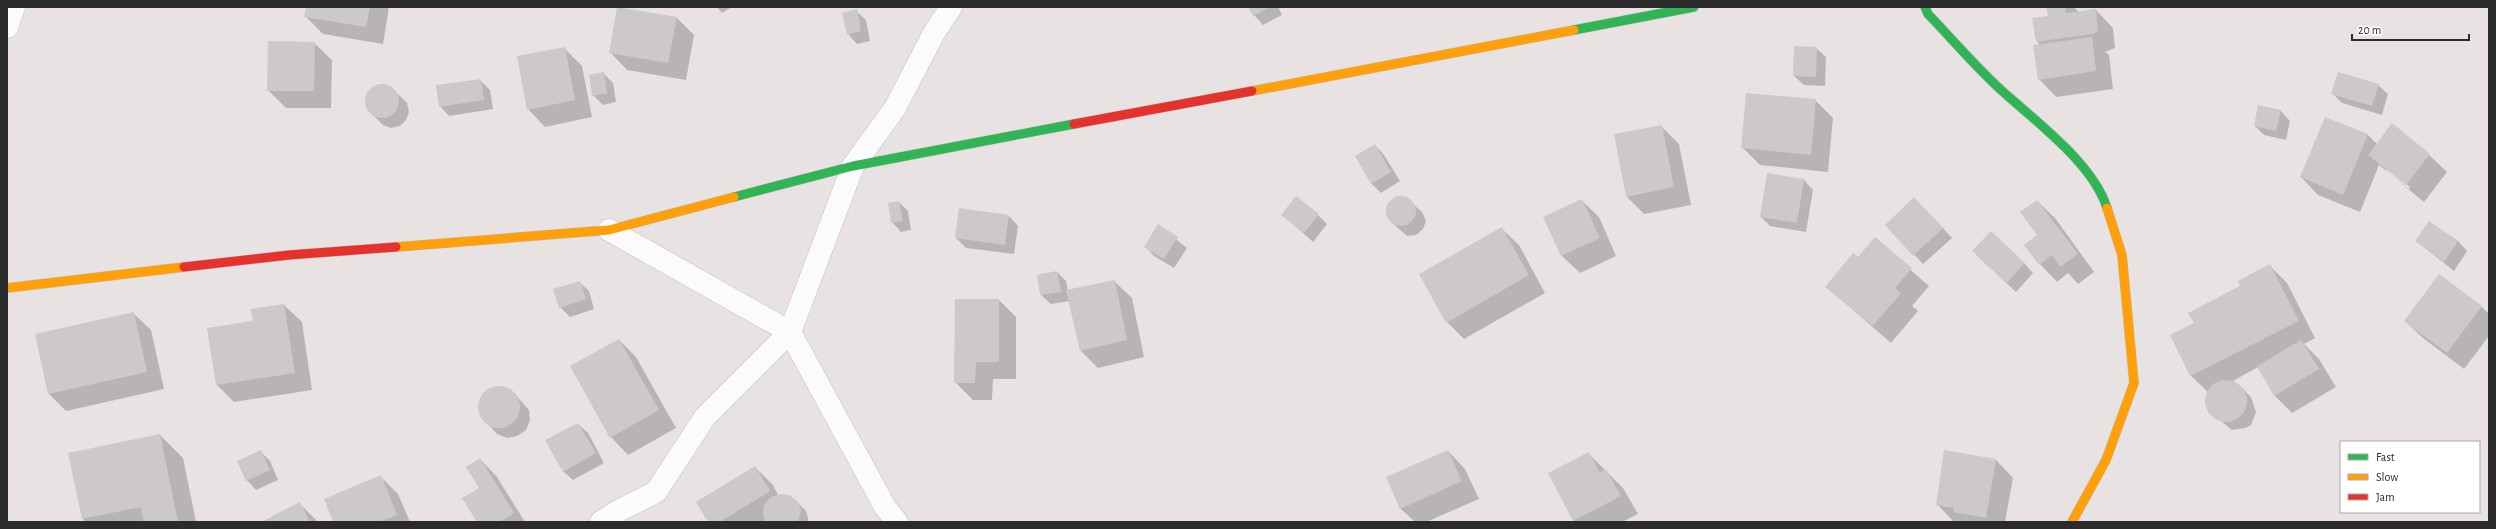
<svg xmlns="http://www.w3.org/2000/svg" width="2496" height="529" font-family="'Alegreya Sans',sans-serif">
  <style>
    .shadow { fill: #0003; fill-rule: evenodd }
    .building { fill: #cdc9c9 }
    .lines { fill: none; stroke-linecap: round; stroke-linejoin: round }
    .street-casing { stroke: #bfbfbf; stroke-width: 23 }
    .fast-casing { stroke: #bfbfbf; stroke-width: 10 }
    .slow-casing { stroke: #bfbfbf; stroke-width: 10 }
    .jam-casing { stroke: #bfbfbf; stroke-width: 10 }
    .street { stroke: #fcfbfb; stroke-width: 22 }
    .fast { stroke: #30b455; stroke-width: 9 }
    .slow { stroke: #ff9f0a; stroke-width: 9 }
    .jam { stroke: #e5322d; stroke-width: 9 }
  </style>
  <rect width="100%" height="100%" fill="#e8e2e2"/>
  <g class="shadow">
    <path d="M307,7H389L383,44L323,34L306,17Z"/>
    <path d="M717,7H732L722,13Z"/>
    <path d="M1249,7H1278L1282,15L1263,25L1254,15Z"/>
    <path d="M2048,7H2074L2079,12L2096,10L2113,28L2115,48L2105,52L2109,55L2113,89L2056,97L2039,79L2040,45L2037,41L2049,17Z"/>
    <path d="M856,11L866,20L870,41L857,44L848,34Z"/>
    <path d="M676,17L694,35L686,80L627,70L610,52Z"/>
    <path d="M314,43L332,60L331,108H286L268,90Z"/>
    <path d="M564,48L582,66L592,117L545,127L528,109Z"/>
    <path d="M1816,48L1826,57L1825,86L1804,85L1794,76Z"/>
    <path d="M603,73L613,83L616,102L603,105L593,95Z"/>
    <path d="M480,80L490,90L493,109L449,116L440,106Z"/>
    <path d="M383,84L391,87L407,103L409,112L406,120L400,126L391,128L383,125L367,109L365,100L368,92L374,86Z"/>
    <path d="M2378,85L2388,94L2382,115L2342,103L2332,93Z"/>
    <path d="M1815,100L1833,118L1828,172L1760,165L1743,148Z"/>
    <path d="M2259,106L2281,111L2290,121L2286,140L2264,135L2255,126Z"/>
    <path d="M1661,126L1679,144L1691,205L1644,214L1627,197Z"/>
    <path d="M2367,134L2377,144L2429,155L2447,172L2424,202L2379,165L2360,212L2318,195L2301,177ZM2386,169L2410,187L2409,189L2386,171Z"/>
    <path d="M1375,145L1384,155L1400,181L1381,193L1371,183Z"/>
    <path d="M1768,175L1804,180L1813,190L1806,232L1770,226L1761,217Z"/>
    <path d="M1396,197H1405L1422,212L1426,221L1423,229L1416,235L1407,236L1389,220L1386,212L1388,203Z"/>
    <path d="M1581,200L1599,217L1616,256L1580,273L1562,256L1545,218Z"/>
    <path d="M2037,201L2055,218L2094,272L2078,284L2068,273L2057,282L2040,264Z"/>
    <path d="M899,202L908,211L911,230L901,232L892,222Z"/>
    <path d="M1924,208L1952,238L1923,264L1886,225Z"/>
    <path d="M1283,215H1318L1327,224L1313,242Z"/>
    <path d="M1009,216L1018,226L1014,254L966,248L956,238Z"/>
    <path d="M2429,222L2458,241L2467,251L2454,271L2416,241Z"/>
    <path d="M1159,226L1187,248L1174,268L1154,256L1145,246Z"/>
    <path d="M1501,228L1519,245L1545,293L1464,339L1447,322Z"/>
    <path d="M1875,239L1929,286L1912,306L1918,311L1891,343L1827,287L1858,259Z"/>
    <path d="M1983,261L2024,263L2033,273L2016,292Z"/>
    <path d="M2270,266L2287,283L2315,338L2304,344L2319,359L2336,387L2292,413L2274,395L2258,367L2231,382L2241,387L2251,397L2256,412L2251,425L2245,428L2232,430L2210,412L2207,399L2209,393L2191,376L2171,336L2195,324Z"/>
    <path d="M1057,272L1066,281L1068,291L1114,281L1132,298L1144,357L1098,368L1081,351L1070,301L1051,304L1041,295L1038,275Z"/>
    <path d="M579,282L589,291L594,309L570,317L560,307Z"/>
    <path d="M999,300L1016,317V379H993L992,400H973L955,382Z"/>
    <path d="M284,305L302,322L312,390L234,402L217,385L254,322Z"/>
    <path d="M2481,306L2489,314V336L2464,369L2423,338L2405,321Z"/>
    <path d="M133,313L151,330L164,389L66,411L49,394Z"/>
    <path d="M619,340L636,357L676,428L628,455L611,437Z"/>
    <path d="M502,387L512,391L529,410L530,420L526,430L517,436L507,438L497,434L480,415L479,404L484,394L492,388Z"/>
    <path d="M578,424L588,433L604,463L573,480L563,471Z"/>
    <path d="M160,435L183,458L196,522H86L83,519Z"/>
    <path d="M1448,451L1465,469L1479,499L1426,522H1415L1400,508Z"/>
    <path d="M261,452L270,461L278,480L256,490L247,480Z"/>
    <path d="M1588,453L1623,488L1638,514L1622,522L1574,521L1550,474Z"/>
    <path d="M480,459L497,477L525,522H478Z"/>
    <path d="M1996,460L2013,478L2005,522H1954L1937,504Z"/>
    <path d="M755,467L773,485L778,495L796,501L806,511L809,522H709Z"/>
    <path d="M381,477L398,494L410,522H334Z"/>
    <path d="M299,503L318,522H263Z"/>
  </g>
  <g class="building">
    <path d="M306,7H370L366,27L304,17Z"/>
    <path d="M617,7L677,17L668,63L609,53Z"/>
    <path d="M1248,7H1271L1253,16Z"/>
    <path d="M2046,7H2065L2066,13L2096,9L2098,31L2092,34L2036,42L2032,18L2048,16Z"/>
    <path d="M857,9L861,31L847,35L842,13Z"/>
    <path d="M2092,37L2096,71L2038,80L2033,45Z"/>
    <path d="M268,41L315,42L314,91H267Z"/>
    <path d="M1794,46L1817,47L1816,77L1793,76Z"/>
    <path d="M565,47L575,100L527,110L517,56Z"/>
    <path d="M604,72L607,93L592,96L589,75Z"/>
    <path d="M2338,72L2379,84L2372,106L2331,94Z"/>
    <path d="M481,79L484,100L439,107L436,85Z"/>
    <circle cx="382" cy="101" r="17"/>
    <path d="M1746,93L1816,99L1811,155L1741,148Z"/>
    <path d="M2258,105L2281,110L2276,131L2254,126Z"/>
    <path d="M2325,117L2368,134L2343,195L2300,177Z"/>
    <path d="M2392,123L2430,154L2406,185L2368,155Z"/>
    <path d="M1662,125L1674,187L1626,197L1614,134Z"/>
    <path d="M1375,144L1391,172L1371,184L1355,156Z"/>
    <path d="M1767,173L1804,179L1797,223L1760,217Z"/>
    <circle cx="1401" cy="211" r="15"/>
    <path d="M1296,196L1319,214L1304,233L1281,215Z"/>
    <path d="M1914,197L1943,228L1913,256L1885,225Z"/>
    <path d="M1582,199L1600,238L1561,256L1543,217Z"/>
    <path d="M2037,200L2078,254L2060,267L2052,255L2039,265L2024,245L2037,235L2020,212Z"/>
    <path d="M899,201L903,221L891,223L888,203Z"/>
    <path d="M959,208L1009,215L1005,245L955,238Z"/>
    <path d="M2429,221L2458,241L2444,262L2415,241Z"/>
    <path d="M1158,224L1178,237L1164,259L1144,247Z"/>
    <path d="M1502,227L1529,275L1446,323L1419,274Z"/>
    <path d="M1991,231L2025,263L2006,283L1972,251Z"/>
    <path d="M1875,237L1912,268L1895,288L1901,293L1873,326L1825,287L1853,253L1858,257Z"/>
    <path d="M2270,264L2299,321L2190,376L2170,335L2194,323L2188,313L2240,286L2238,281Z"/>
    <path d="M1057,271L1061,292L1040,295L1037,275Z"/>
    <path d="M2439,274L2482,306L2447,353L2404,321Z"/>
    <path d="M1115,280L1127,340L1080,351L1066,290Z"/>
    <path d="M580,281L586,299L559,308L553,289Z"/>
    <path d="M955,299H999V362H976L975,383H954Z"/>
    <path d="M284,304L295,373L216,385L207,328L253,321L251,309Z"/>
    <path d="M134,312L147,372L48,394L35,334Z"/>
    <path d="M619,339L659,410L610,438L570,366Z"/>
    <path d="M2301,340L2319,369L2274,396L2257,366Z"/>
    <circle cx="2226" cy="401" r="21"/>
    <circle cx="499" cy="407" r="21"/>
    <path d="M578,423L596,453L563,472L545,440Z"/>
    <path d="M160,434L178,522H144L141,507L82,519L68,453Z"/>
    <path d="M261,450L270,470L246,481L237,461Z"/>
    <path d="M1448,450L1462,481L1400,509L1386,477Z"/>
    <path d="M1944,450L1996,459L1986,518L1953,512L1954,508L1936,505Z"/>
    <path d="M1589,452L1600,473L1606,469L1621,496L1573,521L1548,473Z"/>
    <path d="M480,458L514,513L500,522H477L462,498L479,488L466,467Z"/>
    <path d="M755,466L770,491L720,522H708L696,502Z"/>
    <path d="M381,475L397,515L379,522H333L324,499Z"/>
    <path d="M779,494L789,495L797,501L801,510L798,522H765L763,515L764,505L770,498Z"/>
    <path d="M300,502L310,522H261Z"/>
  </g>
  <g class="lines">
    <defs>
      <g id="street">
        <path d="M7,27L14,7"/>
        <path d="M609,230L790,332L885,507L897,522"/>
        <path d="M601,522L618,511L656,492L705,417L790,332L853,166L895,108L934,33L951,7"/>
      </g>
      <g id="fast">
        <path d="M1925,7L1928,14C1952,39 1975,66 2000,89C2035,121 2093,163 2107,208"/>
        <path d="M1574,30L1694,7"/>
        <path d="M734,197L853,166L1074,124"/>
      </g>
      <g id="slow">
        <path d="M1252,91L1574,30"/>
        <path d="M396,247L609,230L734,197"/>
        <path d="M7,288L184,267"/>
        <path d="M2072,522L2106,460L2134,383L2122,255L2107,208"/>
      </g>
      <g id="jam">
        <path d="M1074,124L1252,91"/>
        <path d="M184,267L289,255L396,247"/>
      </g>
    </defs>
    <use href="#street" class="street-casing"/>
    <use href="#fast" class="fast-casing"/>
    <use href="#slow" class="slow-casing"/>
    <use href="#jam" class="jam-casing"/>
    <use href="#street" class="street"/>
    <use href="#fast" class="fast"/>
    <use href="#slow" class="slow"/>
    <use href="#jam" class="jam"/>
  </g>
  <rect width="2496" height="529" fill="none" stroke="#2b2b2b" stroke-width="16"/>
  <rect x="2340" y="441" width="140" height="72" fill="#ffffff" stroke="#aaaaaa"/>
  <rect x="2348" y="454" width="20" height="6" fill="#30b455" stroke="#aaaaaa"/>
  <text x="2376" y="461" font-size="12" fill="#2b2b2b">Fast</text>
  <rect x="2348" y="474" width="20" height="6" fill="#ff9f0a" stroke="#aaaaaa"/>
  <text x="2376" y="481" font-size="12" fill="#2b2b2b">Slow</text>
  <rect x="2348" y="494" width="20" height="6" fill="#e5322d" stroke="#aaaaaa"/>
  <text x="2376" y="501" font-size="12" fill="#2b2b2b">Jam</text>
  <path d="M2352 34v6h117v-6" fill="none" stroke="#2b2b2b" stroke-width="2"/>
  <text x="2358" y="34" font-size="12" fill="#2b2b2b" stroke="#ffffff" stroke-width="3" paint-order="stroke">20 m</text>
</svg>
